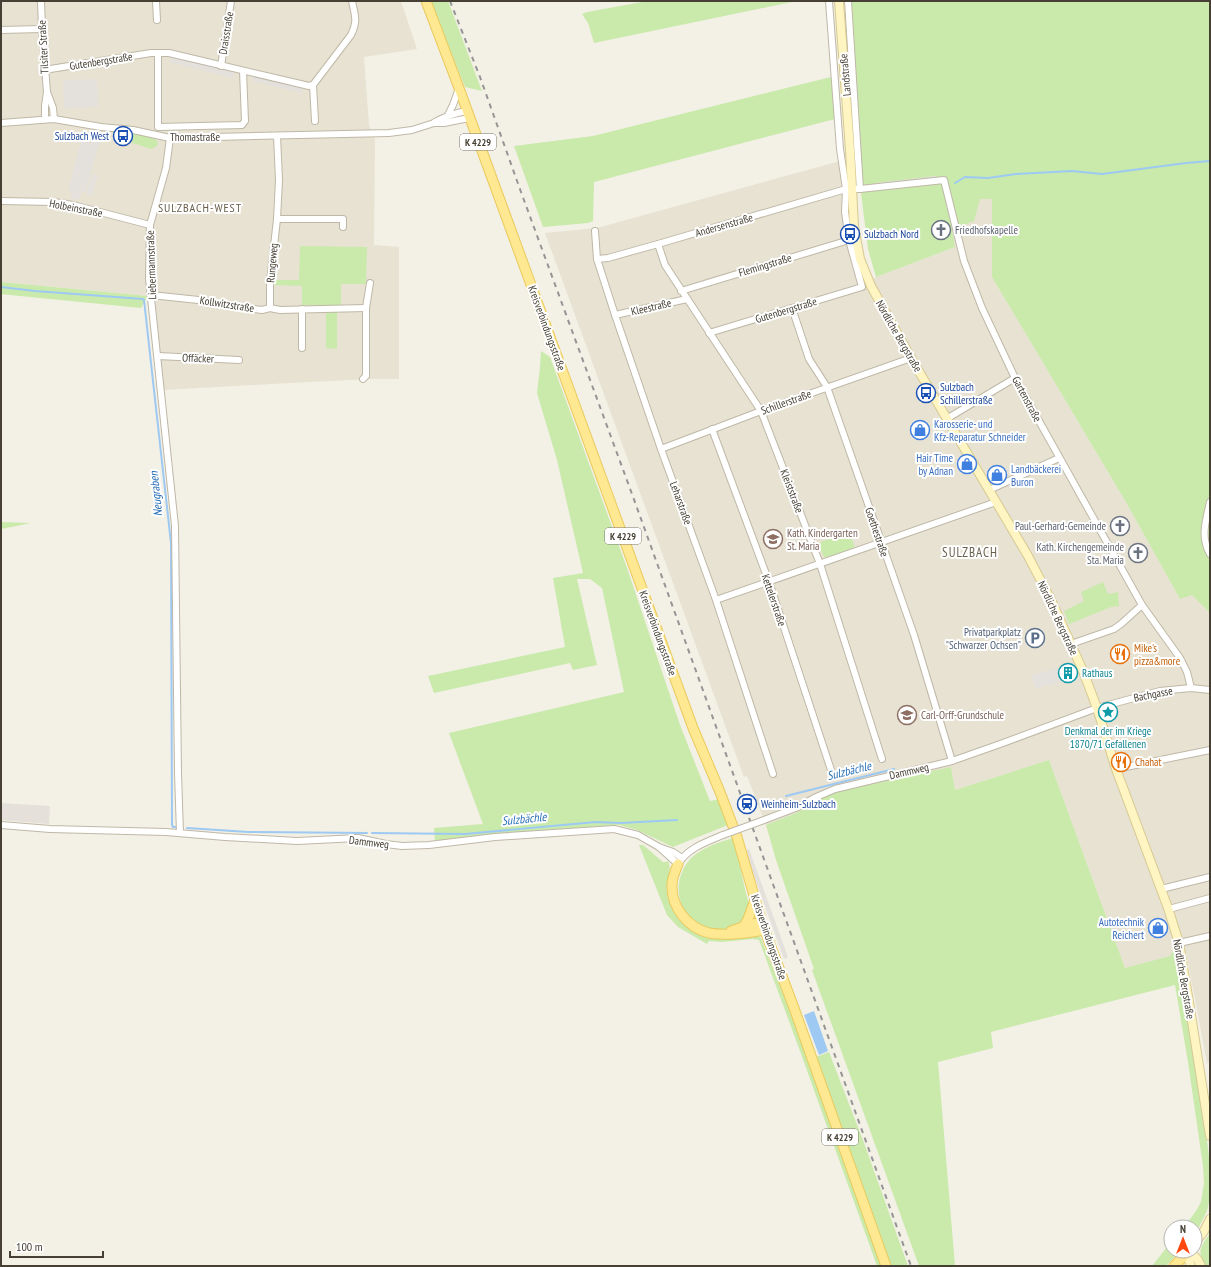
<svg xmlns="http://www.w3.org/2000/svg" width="1211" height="1267" font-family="'PT Sans Narrow',sans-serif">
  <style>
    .residential { fill: #e7e2d2 }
    .industrial { fill: #e5e1da }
    .green { fill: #c9eaab }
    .parking { fill: #e4e1dd }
    .water { fill: #9dc9f3 }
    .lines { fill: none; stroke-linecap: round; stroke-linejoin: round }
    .stream { stroke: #9dc9f3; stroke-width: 2 }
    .minor-casing { stroke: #bfb8a7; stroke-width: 8 }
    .secondary-casing { stroke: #d6c992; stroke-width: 10 }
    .primary-casing { stroke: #e9ca5d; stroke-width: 11 }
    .minor { stroke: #fff; stroke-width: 6 }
    .secondary { stroke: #fff5c3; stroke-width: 8 }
    .primary { stroke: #ffe892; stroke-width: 9 }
    .rail { stroke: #959595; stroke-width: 2; stroke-dasharray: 5 5; stroke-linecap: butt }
    .minor-bridge-casing { stroke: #bfb8a7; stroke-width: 8; stroke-linecap: butt }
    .minor-bridge { stroke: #fff; stroke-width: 6 }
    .labels { text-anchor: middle; stroke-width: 4; stroke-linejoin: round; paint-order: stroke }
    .shield { fill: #fff; stroke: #7e7971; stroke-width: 1 }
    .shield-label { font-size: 10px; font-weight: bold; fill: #464034 }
    .street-label { font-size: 11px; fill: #464034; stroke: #fff }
    .transit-label { font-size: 11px; fill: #164399; stroke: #fff; text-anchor: start }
    .worship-label { font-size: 11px; fill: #5b616d; stroke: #fff; text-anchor: end }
    .shop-label { font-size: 11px; fill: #366cbe; stroke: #fff; text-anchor: start }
    .education-label { font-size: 11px; fill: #785e54; stroke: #fff; text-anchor: start }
    .service-label { font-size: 11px; fill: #4e5e75; stroke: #fff; text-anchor: end }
    .food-label { font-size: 11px; fill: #c56008; stroke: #fff; text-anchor: start }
    .culture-label { font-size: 11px; fill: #0d838f; stroke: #fff; text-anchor: start }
    .neighbourhood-label { font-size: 12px; letter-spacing: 1px; fill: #695f4b; stroke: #fff }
    .water-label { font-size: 12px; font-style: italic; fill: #296fb6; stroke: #fff }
    .quarter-label { font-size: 13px; letter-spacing: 1px; fill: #695f4b; stroke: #fff }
  </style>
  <rect width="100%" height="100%" fill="#f3f0e5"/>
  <g class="residential">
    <path d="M1,1H401L417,49L364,57L369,125L375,139L374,245L399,247V379H369L271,384L163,390L148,296L1,282Z"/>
    <path d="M840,161L868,282L876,277L955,247L952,229L980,199H992V277L1127,504L1180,599L1192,594L1210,613V1062L1207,1063L1186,952L1125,968L1049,760L955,790L951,768L831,793L796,813L766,825L747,776L744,777L545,233L597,228Z"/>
  </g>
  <path class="industrial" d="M1,803L50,806L49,824L1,820Z"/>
  <g class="green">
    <path d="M431,1H448L482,91L465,87Z"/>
    <path d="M648,1H797L594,43L588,23L582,14L587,12Z"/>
    <path d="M845,1H1210V613L1192,595L1180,599L1127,504L992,277V199H980L974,221L952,229L955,247L876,277L868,249L861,193Z"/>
    <path d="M831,77L835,119L594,182L593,221L588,223L543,227L514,146L593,136Z"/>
    <path d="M109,130L135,133L155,139L158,143L157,146L151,149C136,144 121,140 109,130Z"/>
    <path d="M300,246L367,247L366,284H341V306L302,305V286L274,285V280H299Z"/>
    <path d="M1,282L148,296L141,308L10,295L1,294Z"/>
    <path d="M326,312H337V349L326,348Z"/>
    <path d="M541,351L550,357L627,568L680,725L710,801L720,799L728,825L673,847L637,830L619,825L531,831L435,842L434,828L483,824L449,733L624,692L602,588L590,579H577L597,665L573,670L570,663L434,693L428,676L565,647L553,578L583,573L557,460L537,393L540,367Z"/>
    <path d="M1,522L31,523L1,529Z"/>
    <path d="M849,532L855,548L827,558L824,557L818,543Z"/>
    <path d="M1103,582L1108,594L1118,592L1119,606L1111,607L1069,624L1064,611L1084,601L1081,592Z"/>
    <path d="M1049,760L1125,968L1170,956L1175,947L1206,1133L1210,1164V1198L1207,1211L1195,1235V1227H1184L1196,1211L1201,1202L1204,1183L1203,1166L1188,1062L1175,985L991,1032L993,1048L938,1062L955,1266H919L812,970L814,969L776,860L766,825L796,813L831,793L951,767L955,790Z"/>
    <path d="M733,838C738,855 741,872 745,889C746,894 749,901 749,907C749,914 744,918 740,922C722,940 691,926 682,905C674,887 681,865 696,854C707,846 720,842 733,838Z"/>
    <path d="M639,845H643L663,862H666L668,861C673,871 665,883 667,894C671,915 686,928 704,935C710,937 716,939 722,939C732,939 743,936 753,935H757L761,938L805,1050L881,1266H877L800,1051L759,940L753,939L722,942L709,941L707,944L678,927L667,915Z"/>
    <path d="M829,1052L864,1143L908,1266H889L816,1057Z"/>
    <path d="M1210,1233V1266H1206C1196,1250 1201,1247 1210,1233Z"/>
    <path d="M1171,1242V1251H1181C1175,1257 1171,1260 1166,1266H1152Z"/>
  </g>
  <g class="parking">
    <path d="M171,56L234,72L233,78L170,62Z"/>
    <path d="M253,76L303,88L302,93L252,81Z"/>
    <path d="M97,79L98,107L64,108L63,80Z"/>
    <path d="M82,136L100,141L85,192H81L79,200L70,198L72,192L68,191Z"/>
    <path d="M92,174L98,175L92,196L86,194Z"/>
    <path d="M936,176V179L875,186V183Z"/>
    <path d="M1058,668L1061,682L1035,689L1031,675Z"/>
    <path d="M749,849L788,957L784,959L745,851Z"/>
  </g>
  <path class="water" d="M814,1011L828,1051L819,1055L804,1015Z"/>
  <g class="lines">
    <g class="stream">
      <path d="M955,183L965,177L988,178L1016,174L1072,171L1102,174L1186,163L1210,161"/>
      <path d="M1,287L35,291L143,299L144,300L171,543L172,825L173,827H176"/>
      <path d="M786,796L894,769"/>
      <path d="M187,828L248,832L367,833"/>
      <path d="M372,833L465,834L596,822L621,823L677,820"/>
    </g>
    <defs>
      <g id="minor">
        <path d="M41,1L42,29L47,92L45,106V119"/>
        <path d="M156,1L157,20"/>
        <path d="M848,1L860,189"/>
        <path d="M1,30L42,29"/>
        <path d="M158,53V127L242,125L245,121L243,71"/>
        <path d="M221,66L231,1"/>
        <path d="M44,70L151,53H169L309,86L313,85L316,81L351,35C358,21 355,16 352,1"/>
        <path d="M313,85L315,121"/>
        <path d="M47,92L53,108L54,119"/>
        <path d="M448,115L453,105L459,88"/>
        <path d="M435,122C446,116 455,113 467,111"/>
        <path d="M1,123L54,119L101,127L133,130L170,138L389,133L412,130L434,123H444L469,118"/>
        <path d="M170,138L166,168L150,225L149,279L175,526L178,773L180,833"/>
        <path d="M1,201L54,202L73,205L150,225"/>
        <path d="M277,219H343V227"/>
        <path d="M595,231L597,259L615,315L661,449L716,600L773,774"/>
        <path d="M658,244L665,265L761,411L820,564L882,759"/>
        <path d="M597,259L608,258L658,244L846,189H860L944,180L964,261L982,308L1015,378L1142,605L1180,658L1187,672L1191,688"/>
        <path d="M681,291L849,240"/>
        <path d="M151,295L208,301L215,304L262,310L270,308L280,310L366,308"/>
        <path d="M270,308V282L277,219L279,180L277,136"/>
        <path d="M792,308L809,359L827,387L914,635L952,761"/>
        <path d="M615,315L687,299"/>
        <path d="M709,333L862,287L849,240L845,212L846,189L840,149L829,1"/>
        <path d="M302,348V309"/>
        <path d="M158,356L239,360"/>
        <path d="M363,379L366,376V308L370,283"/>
        <path d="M948,418L1015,378"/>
        <path d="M712,429L769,582L832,773"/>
        <path d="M661,449L761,411L911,358"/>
        <path d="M989,490L1059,458"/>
        <path d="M1210,502C1206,520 1200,537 1210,554"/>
        <path d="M716,600L996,502"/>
        <path d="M1071,644L1114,629L1121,624L1142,605"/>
        <path d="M1116,769L1210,750"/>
        <path d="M764,820L798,807L814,798L835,789L952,761L1003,743L1097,708L1160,691L1191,688L1210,690"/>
        <path d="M1,825L50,829L166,832L225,837L297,841L358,838L386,844L402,846L429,845L495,837L614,829L638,835L659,847L673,852L682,858"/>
        <path d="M660,848L678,864C688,848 706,842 723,835"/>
        <path d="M1161,889L1210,877"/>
        <path d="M1169,909L1210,898"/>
        <path d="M1179,943L1210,936"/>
      </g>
      <g id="secondary">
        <path d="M839,1L850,150L854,226L860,259L871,286L911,358L1028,556L1051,600L1083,671L1097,708L1116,769L1168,908L1179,943L1189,1002L1210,1136"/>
        <path d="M1195,1243L1204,1231L1210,1219"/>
        <path d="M1188,1251V1258L1191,1266"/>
        <path d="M1190,1251L1198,1260L1201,1266"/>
      </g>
      <g id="primary">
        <path d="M426,1L459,88L693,728L720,792L737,837L762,923L794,1008L886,1266"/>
        <path d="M678,864C675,871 672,878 672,885C671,907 688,928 709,933C724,936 750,933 765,930"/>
        <path d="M744,926L748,919L755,900"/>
        <path d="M731,931L751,924L762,923"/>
        <path d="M1174,1266L1188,1252"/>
      </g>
    </defs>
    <use href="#minor" class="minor-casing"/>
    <use href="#secondary" class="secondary-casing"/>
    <use href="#primary" class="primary-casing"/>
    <use href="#minor" class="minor"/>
    <use href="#secondary" class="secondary"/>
    <use href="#primary" class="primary"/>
    <path class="rail" d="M450,1L480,77L521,192L632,494L911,1266"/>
    <defs>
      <path id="minor-bridge" d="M723,835L764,820"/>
    </defs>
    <use href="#minor-bridge" class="minor-bridge-casing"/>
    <use href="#minor-bridge" class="minor-bridge"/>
  </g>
  <defs>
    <symbol id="bus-ring" viewBox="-11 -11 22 22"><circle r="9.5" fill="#fff" stroke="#1a4fb4" stroke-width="1.5"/><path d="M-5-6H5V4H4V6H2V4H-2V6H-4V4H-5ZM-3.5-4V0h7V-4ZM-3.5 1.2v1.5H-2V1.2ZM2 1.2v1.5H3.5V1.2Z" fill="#1a4fb4"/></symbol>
    <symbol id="church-ring" viewBox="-11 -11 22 22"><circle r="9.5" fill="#fff" stroke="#6b7280" stroke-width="1.5"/><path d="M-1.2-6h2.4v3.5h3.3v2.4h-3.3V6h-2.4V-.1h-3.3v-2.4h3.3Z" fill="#6b7280"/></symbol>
    <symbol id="shop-ring" viewBox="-11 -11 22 22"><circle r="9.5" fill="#fff" stroke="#3f7fe0" stroke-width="1.5"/><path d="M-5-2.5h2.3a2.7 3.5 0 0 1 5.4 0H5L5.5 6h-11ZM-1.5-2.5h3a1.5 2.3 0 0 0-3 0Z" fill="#3f7fe0"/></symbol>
    <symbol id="school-ring" viewBox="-11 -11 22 22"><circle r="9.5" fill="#fff" stroke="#8d6e63" stroke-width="1.5"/><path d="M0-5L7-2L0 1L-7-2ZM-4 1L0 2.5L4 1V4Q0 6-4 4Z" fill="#8d6e63"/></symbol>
    <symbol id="parking-ring" viewBox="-11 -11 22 22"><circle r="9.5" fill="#fff" stroke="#5c6f8a" stroke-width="1.5"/><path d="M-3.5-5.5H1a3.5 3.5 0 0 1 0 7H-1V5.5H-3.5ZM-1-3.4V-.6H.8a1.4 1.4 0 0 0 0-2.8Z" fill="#5c6f8a"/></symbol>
    <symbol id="restaurant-ring" viewBox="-11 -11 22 22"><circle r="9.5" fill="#fff" stroke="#e8710a" stroke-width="1.5"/><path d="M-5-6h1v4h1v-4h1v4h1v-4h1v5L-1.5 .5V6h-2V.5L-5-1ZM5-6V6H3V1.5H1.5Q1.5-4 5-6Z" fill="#e8710a"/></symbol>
    <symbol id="building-ring" viewBox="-11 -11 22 22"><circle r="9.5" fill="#fff" stroke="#0f9aa8" stroke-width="1.5"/><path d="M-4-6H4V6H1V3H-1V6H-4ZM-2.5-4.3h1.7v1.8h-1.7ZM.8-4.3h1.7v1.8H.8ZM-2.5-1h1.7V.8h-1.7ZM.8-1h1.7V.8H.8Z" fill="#0f9aa8"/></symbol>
    <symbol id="sight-ring" viewBox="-11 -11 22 22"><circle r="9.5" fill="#fff" stroke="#0f9aa8" stroke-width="1.5"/><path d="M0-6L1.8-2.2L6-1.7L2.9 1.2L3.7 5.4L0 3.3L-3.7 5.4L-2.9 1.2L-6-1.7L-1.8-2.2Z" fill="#0f9aa8"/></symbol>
    <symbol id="station-ring" viewBox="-11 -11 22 22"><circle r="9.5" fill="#fff" stroke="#1a4fb4" stroke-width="1.5"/><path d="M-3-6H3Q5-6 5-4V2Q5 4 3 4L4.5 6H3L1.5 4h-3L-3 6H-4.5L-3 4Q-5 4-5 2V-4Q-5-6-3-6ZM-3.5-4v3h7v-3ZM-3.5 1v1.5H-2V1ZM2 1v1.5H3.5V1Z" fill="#1a4fb4"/></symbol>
  </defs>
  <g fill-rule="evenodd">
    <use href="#bus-ring" x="112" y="125" width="22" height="22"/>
    <use href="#church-ring" x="930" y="219" width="22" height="22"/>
    <use href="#bus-ring" x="839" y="223" width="22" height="22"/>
    <use href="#bus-ring" x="915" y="382" width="22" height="22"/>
    <use href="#shop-ring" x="909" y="419" width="22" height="22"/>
    <use href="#shop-ring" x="956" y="453" width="22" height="22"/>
    <use href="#shop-ring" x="986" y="464" width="22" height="22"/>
    <use href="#church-ring" x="1109" y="515" width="22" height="22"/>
    <use href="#school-ring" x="762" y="528" width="22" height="22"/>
    <use href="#church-ring" x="1127" y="542" width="22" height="22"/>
    <use href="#parking-ring" x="1024" y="627" width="22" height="22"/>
    <use href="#restaurant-ring" x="1109" y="643" width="22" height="22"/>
    <use href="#building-ring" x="1057" y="662" width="22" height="22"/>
    <use href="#sight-ring" x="1097" y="701" width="22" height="22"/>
    <use href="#school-ring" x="896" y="704" width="22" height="22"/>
    <use href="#restaurant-ring" x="1110" y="751" width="22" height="22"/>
    <use href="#station-ring" x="736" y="793" width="22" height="22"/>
    <use href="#shop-ring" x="1147" y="917" width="22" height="22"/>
  </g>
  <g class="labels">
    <g class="shield">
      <rect x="460" y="134" width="36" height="16" rx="3"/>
      <rect x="605" y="528" width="36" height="16" rx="3"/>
      <rect x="822" y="1129" width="36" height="16" rx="3"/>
    </g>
    <g class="shield-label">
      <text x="478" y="146">K 4229</text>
      <text x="623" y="540">K 4229</text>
      <text x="840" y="1141">K 4229</text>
    </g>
    <g class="street-label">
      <text transform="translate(226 33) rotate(-81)" y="4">Draisstraße</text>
      <text transform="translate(43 47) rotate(-93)" y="4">Tilsiter Straße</text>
      <text transform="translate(101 61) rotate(-9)" y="4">Gutenbergstraße</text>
      <text transform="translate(845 75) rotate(-95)" y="4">Landstraße</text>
      <text x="195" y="141">Thomastraße</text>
      <text transform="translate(76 208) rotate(11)" y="4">Holbeinstraße</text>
      <text transform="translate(724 225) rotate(-16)" y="4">Andersenstraße</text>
      <text transform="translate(272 263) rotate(-85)" y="4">Rungeweg</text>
      <text transform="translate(151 265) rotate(-92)" y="4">Liebermannstraße</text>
      <text transform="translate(765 265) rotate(-17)" y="4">Flemingstraße</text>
      <text transform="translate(227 304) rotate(9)" y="4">Kollwitzstraße</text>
      <text transform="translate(651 307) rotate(-13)" y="4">Kleestraße</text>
      <text transform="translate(786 310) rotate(-17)" y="4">Gutenbergstraße</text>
      <text transform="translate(547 328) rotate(70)" y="4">Kreisverbindungsstraße</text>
      <text transform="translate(899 336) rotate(60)" y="4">Nördliche Bergstraße</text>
      <text transform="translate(198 358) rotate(2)" y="4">Offäcker</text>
      <text transform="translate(1027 399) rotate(62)" y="4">Gartenstraße</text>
      <text transform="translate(786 402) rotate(-20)" y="4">Schillerstraße</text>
      <text transform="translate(792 491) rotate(69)" y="4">Kleiststraße</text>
      <text transform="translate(681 503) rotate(70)" y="4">Leharstraße</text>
      <text transform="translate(877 532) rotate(71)" y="4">Goethestraße</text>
      <text transform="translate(774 600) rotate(71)" y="4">Kettelerstraße</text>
      <text transform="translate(1058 618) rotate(65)" y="4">Nördliche Bergstraße</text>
      <text transform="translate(658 633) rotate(70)" y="4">Kreisverbindungsstraße</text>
      <text transform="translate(1153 694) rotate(-11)" y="4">Bachgasse</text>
      <text transform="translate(909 771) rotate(-13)" y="4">Dammweg</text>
      <text transform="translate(369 842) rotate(7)" y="4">Dammweg</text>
      <text transform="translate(769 937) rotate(71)" y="4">Kreisverbindungsstraße</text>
      <text transform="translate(1184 979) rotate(80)" y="4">Nördliche Bergstraße</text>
    </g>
    <g class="transit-label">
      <text x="109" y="140" text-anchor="end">Sulzbach West</text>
      <text x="864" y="238">Sulzbach Nord</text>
      <text x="940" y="391">Sulzbach<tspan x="940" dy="13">Schillerstraße</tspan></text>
      <text x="761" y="808">Weinheim-Sulzbach</text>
    </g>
    <g class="worship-label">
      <text x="955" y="234" text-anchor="start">Friedhofskapelle</text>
      <text x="1106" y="530">Paul-Gerhard-Gemeinde</text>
      <text x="1124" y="551">Kath. Kirchengemeinde<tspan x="1124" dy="13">Sta. Maria</tspan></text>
    </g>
    <g class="shop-label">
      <text x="934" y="428">Karosserie- und<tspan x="934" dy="13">Kfz-Reparatur Schneider</tspan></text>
      <text x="953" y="462" text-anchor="end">Hair Time<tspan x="953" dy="13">by Adnan</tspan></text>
      <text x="1011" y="473">Landbäckerei<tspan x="1011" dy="13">Buron</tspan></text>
      <text x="1144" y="926" text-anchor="end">Autotechnik<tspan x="1144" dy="13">Reichert</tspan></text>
    </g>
    <g class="education-label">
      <text x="787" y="537">Kath. Kindergarten<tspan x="787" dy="13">St. Maria</tspan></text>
      <text x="921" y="719">Carl-Orff-Grundschule</text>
    </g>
    <g class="service-label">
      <text x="1021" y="636">Privatparkplatz<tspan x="1021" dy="13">"Schwarzer Ochsen"</tspan></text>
    </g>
    <g class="food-label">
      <text x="1134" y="652">Mike's<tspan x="1134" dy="13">pizza&amp;more</tspan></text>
      <text x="1135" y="766">Chahat</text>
    </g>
    <g class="culture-label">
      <text x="1082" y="677">Rathaus</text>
      <text x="1108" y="735" text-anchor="middle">Denkmal der im Kriege<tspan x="1108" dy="13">1870/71 Gefallenen</tspan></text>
    </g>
    <g class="neighbourhood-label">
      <text x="200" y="212">SULZBACH-WEST</text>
    </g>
    <g class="water-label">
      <text transform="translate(156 494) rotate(-96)" y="4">Neugraben</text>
      <text transform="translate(849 771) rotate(-14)" y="4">Sulzbächle</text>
      <text transform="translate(524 819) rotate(-6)" y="4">Sulzbächle</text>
    </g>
    <g class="quarter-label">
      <text x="970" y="557">SULZBACH</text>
    </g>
  </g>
  <rect width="1211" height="1267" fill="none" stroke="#464034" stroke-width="4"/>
  <g transform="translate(1183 1239)"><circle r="19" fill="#ffffff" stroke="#b5b3ae"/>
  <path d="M0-3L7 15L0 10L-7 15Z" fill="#ff4710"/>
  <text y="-6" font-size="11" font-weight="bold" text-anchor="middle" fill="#464034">N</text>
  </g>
  <path d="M10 1251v6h93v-6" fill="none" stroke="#464034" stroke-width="2"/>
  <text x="16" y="1251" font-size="12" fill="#464034" stroke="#ffffff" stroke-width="3" paint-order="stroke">100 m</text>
</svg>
